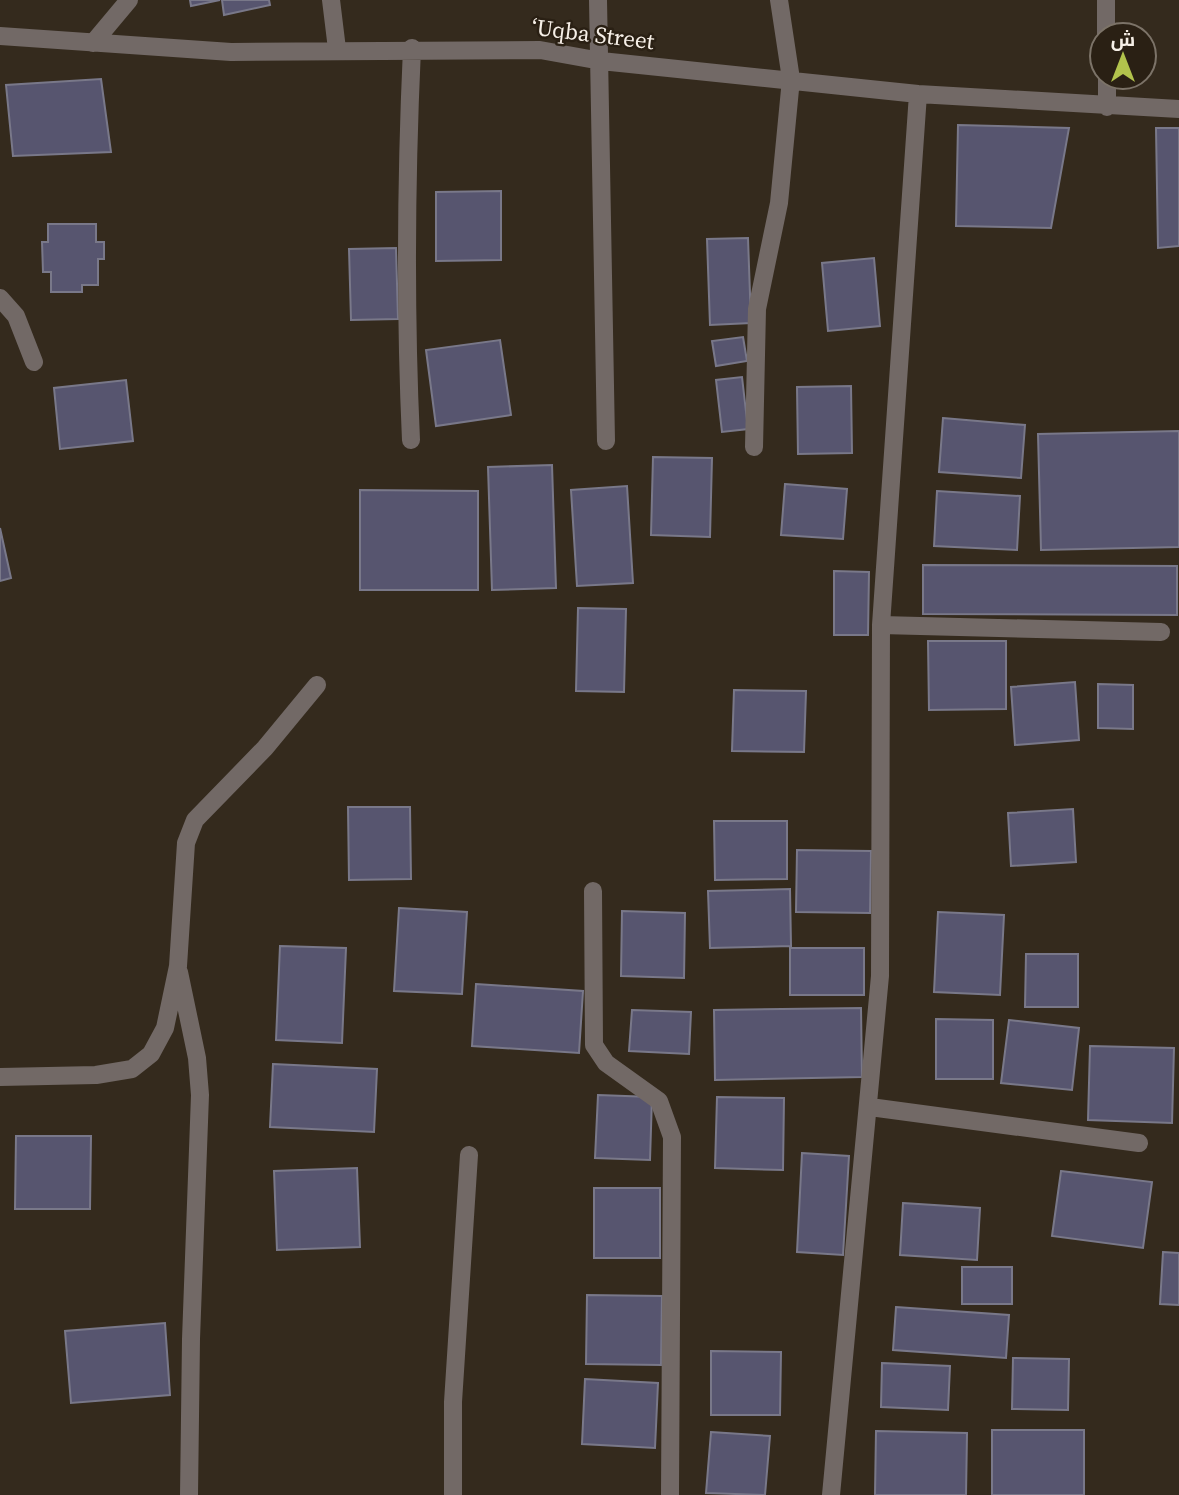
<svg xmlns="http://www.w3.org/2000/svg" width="1179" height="1495" viewBox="0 0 1179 1495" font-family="'Source Serif 4',Cairo,serif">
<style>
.building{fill:#57556f;stroke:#797889;stroke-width:2}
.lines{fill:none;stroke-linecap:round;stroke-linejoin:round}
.minor{stroke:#726966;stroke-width:18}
.labels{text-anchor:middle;stroke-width:5;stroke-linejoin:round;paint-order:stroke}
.street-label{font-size:23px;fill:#f6efe7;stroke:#2a2014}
</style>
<rect width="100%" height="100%" fill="#342a1d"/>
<path class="building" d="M190 0H220L191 6Z
M222 0H269L270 5 224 15Z
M101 79 111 152 13 156 6 85Z
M958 125 1069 128 1051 228 956 226Z
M1156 128H1179V246L1158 248Z
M501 191V260L436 261V192Z
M48 224H96V242H104V259H98V285H82V292H51V272H43L42 242H48Z
M748 238 751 323 710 325 707 239Z
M396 248 398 319 351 320 349 249Z
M874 258 880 326 828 331 822 263Z
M743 337 747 361 716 366 712 341Z
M500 340 511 415 436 426 426 350Z
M742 377 748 429 722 432 716 380Z
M126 380 133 441 60 449 54 388Z
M851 386 852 453 798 454 797 387Z
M943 418 1025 425 1021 478 939 472Z
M1179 431V547L1041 550 1038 434Z
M653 457 712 458 710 537 651 535Z
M552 465 556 588 492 590 488 467Z
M785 484 847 489 843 539 781 535Z
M627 486 633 583 577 586 571 490Z
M360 490 478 491V590H360Z
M937 491 1020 496 1017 550 934 546Z
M0 528 11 578 0 581Z
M923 565 1177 566V615L923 614Z
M834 571 869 572 868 635H834Z
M578 608 626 609 624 692 576 691Z
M928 641H1006V709L929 710Z
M1075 682 1079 740 1015 745 1011 687Z
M1098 684 1133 685V729L1098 728Z
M734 690 806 691 804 752 732 751Z
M348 807H410L411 879 349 880Z
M1073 809 1076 862 1011 866 1008 813Z
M714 821H787V879L715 880Z
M797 850 871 851 870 913 796 912Z
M790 889 791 946 710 948 708 891Z
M399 908 467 912 462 994 394 991Z
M622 911 685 913 684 978 621 976Z
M938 912 1004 915 1000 995 934 992Z
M280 946 346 948 342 1043 276 1040Z
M790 948H864V995H790Z
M1026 954H1078V1007H1025Z
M476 984 583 991 579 1053 472 1046Z
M861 1008 862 1077 715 1080 714 1010Z
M632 1010 691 1012 689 1054 629 1051Z
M936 1019 993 1020V1079H936Z
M1009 1020 1079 1028 1072 1090 1001 1083Z
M1090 1046 1174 1048 1172 1123 1088 1120Z
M273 1064 377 1069 374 1132 270 1127Z
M598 1095 652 1097 650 1160 595 1158Z
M717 1097 784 1098 783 1170 715 1168Z
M16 1136H91L90 1209H15Z
M802 1153 849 1156 843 1255 797 1252Z
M357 1168 360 1247 277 1250 274 1171Z
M1061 1171 1152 1182 1143 1248 1052 1236Z
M594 1188H660V1258H594Z
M903 1203 980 1208 977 1260 900 1255Z
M1163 1252 1179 1253V1305L1160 1304Z
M962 1267H1012V1304H962Z
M587 1295 662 1296 661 1365 586 1364Z
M896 1307 1009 1315 1006 1358 893 1350Z
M165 1323 170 1395 71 1403 65 1331Z
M711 1351 781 1352 780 1415H711Z
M1013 1358 1069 1359 1068 1410 1012 1409Z
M882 1363 950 1366 948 1410 881 1407Z
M585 1379 658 1383 655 1448 582 1444Z
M992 1430H1084V1495H992Z
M876 1431 967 1433 966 1495H875Z
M711 1432 770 1436 765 1495 706 1493Z"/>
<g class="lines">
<path class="minor" d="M331 0 337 49
M598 0 606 441
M1106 0V35
M0 36 231 52 540 50 601 61 918 94 1179 109
M93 43 129 0
M1107 77V107
M0 298 16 316 34 362
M411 440C405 310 406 179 412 48
M754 447 757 309 779 203 791 79 779 0
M881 625 1161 632
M593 891 594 1045 606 1063 659 1101 672 1137 670 1495
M179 972 197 1058 200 1095 191 1339 189 1495
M0 1077 96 1075 132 1069 151 1054 165 1028 178 966 186 843 195 820 265 748 317 685
M870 1107 1139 1143
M453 1495V1402L469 1155
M831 1495 880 976 881 625 918 94"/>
</g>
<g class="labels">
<g class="street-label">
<text transform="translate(593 34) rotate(7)" y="8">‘Uqba Street</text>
</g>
</g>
<g transform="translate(1123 56)"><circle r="33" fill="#2a2014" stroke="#7c7368" stroke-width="2"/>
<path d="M0-5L12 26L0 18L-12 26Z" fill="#b2c34c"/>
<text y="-10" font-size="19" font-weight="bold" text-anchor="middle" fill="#f6efe7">ش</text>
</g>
</svg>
